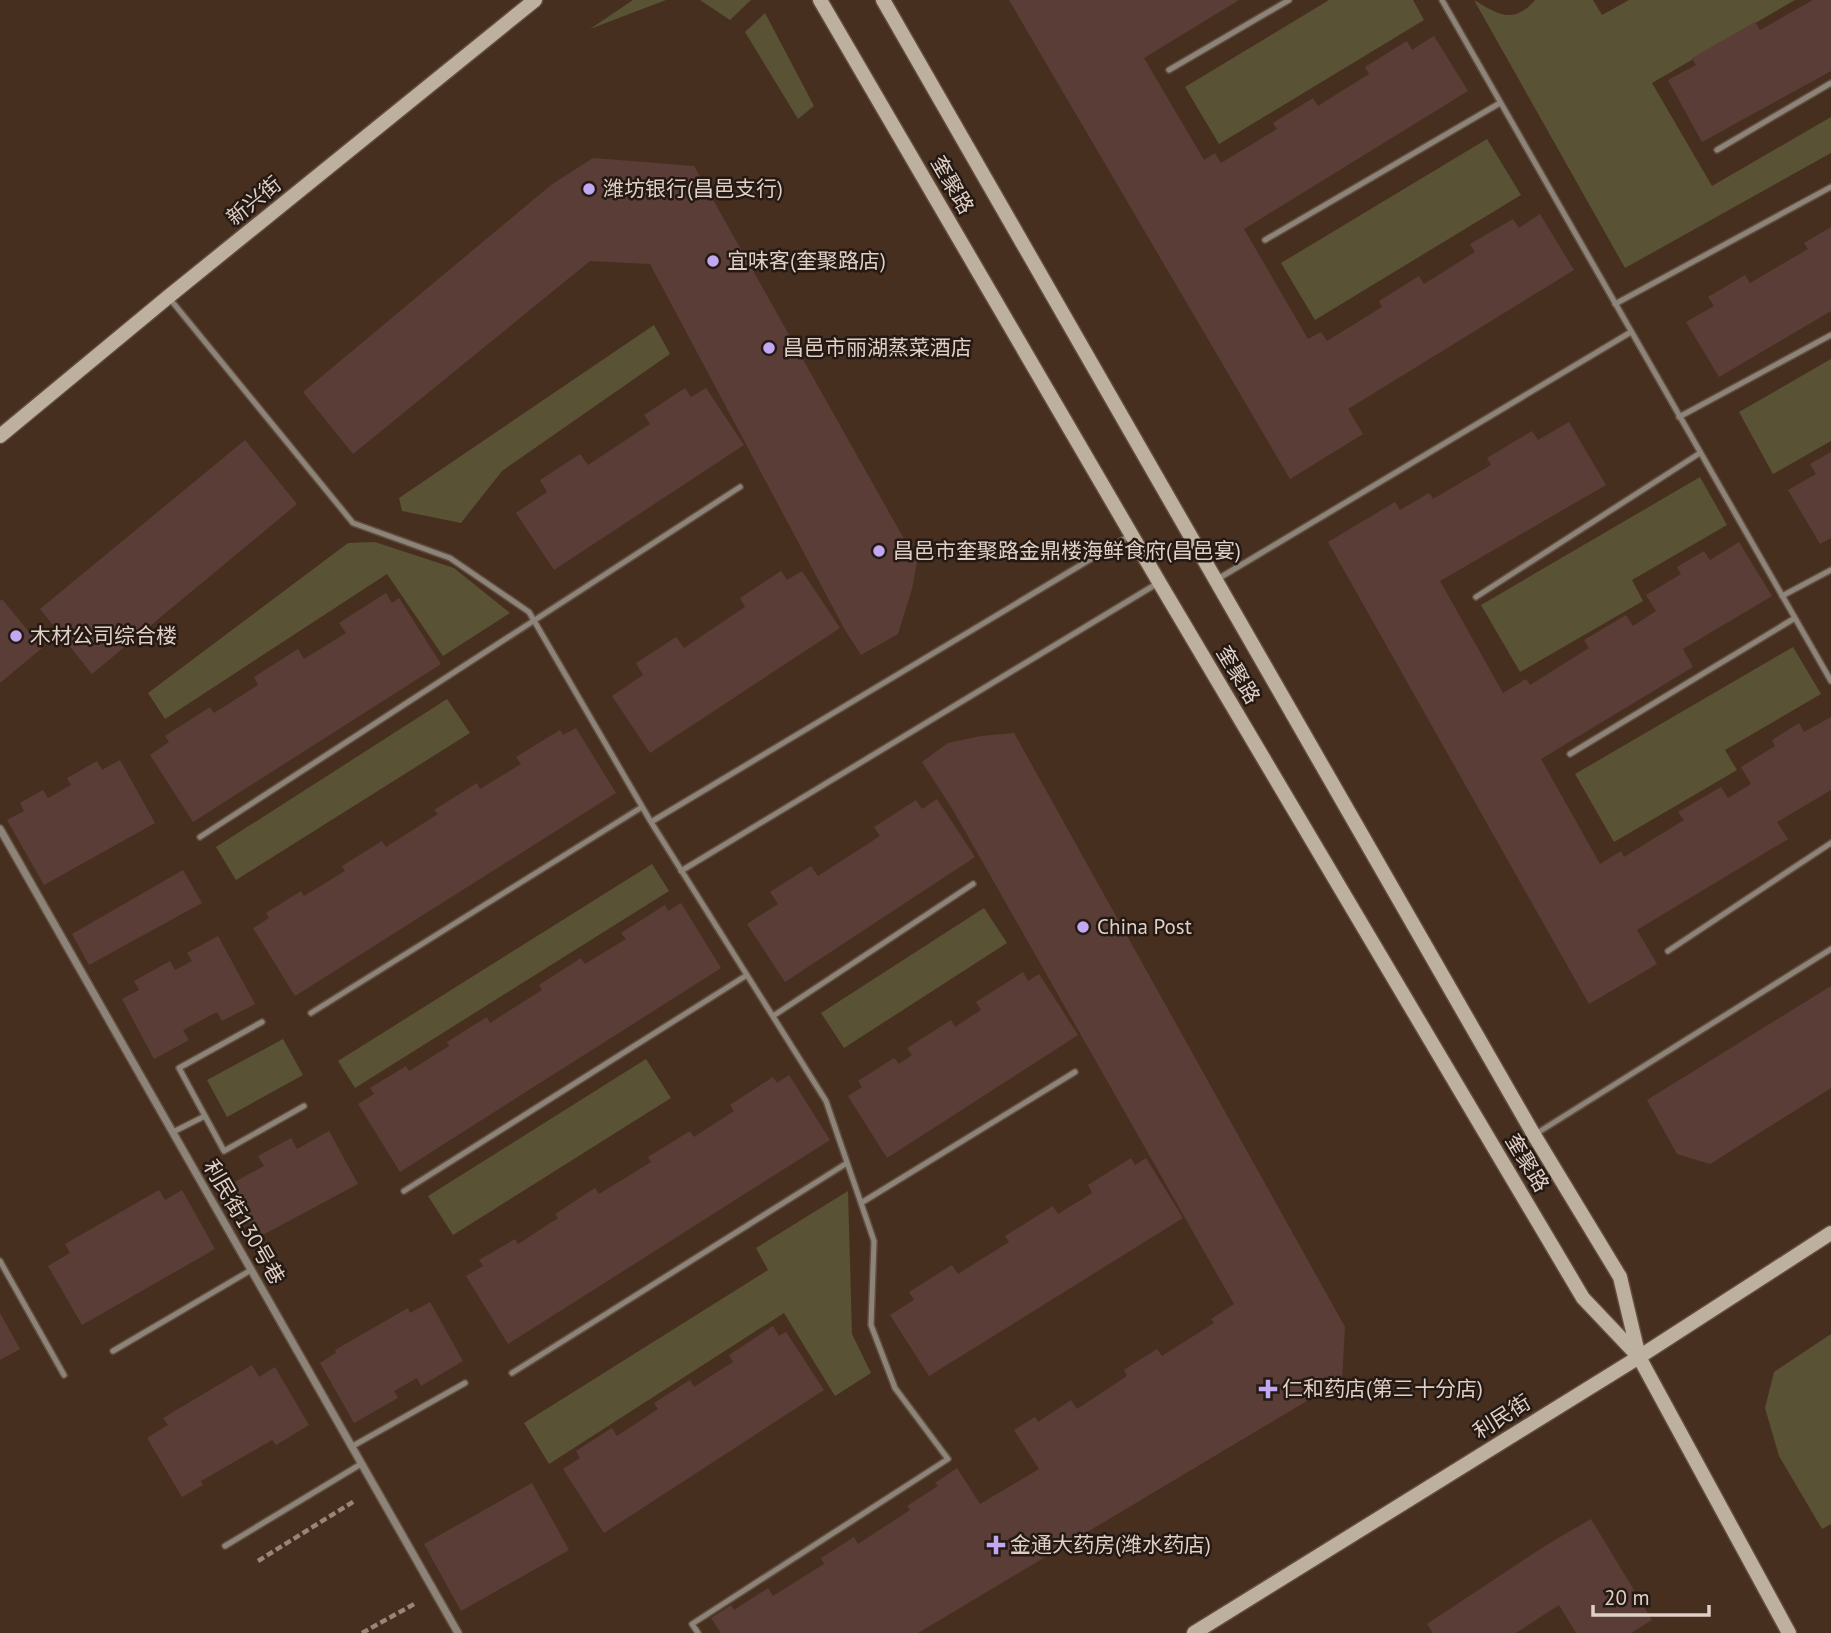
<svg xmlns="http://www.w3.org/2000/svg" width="1831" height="1633" viewBox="0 0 1831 1633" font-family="'PT Sans','Noto Sans SC',sans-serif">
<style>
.green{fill:#595234}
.building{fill:#5b3d38}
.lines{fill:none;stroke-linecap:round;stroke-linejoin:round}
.lane-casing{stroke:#624c3e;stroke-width:8}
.street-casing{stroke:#624c3e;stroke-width:10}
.secondary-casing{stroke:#624c3e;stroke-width:17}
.path{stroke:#988478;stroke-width:4.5;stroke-dasharray:7 3.5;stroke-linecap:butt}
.lane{stroke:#8d8479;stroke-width:5}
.street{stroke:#8d8479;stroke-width:7}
.secondary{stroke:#beb09e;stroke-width:14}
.poi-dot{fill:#c2a8f2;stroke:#251a13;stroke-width:2.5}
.labels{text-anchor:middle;stroke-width:5;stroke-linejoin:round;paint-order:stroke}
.street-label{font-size:21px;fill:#dfcfc6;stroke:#251a13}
.poi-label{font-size:21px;fill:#dfcfc6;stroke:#251a13;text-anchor:start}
</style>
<rect width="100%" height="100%" fill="#472f20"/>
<path class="green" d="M633 0H666L590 29Z
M700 0H751L730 20Z
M1329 0H1413L1424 20 1219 144 1185 87Z
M1474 0C1496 13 1513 26 1535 0H1593L1602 15 1629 0H1795L1652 83 1712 186 1831 117V153L1625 268Z
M765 13 814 106 798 119 745 32Z
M1487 139 1521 195 1315 320 1281 263Z
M654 325 670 354 502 471 461 523 402 511 399 498Z
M1831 359V441L1773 474 1739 412Z
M1700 477 1727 525 1632 580 1643 601 1520 672 1481 605Z
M375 542 454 568 510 613 443 656 387 574 165 719 148 693 348 543Z
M1793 647 1821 694 1725 750 1737 770 1614 842 1575 774Z
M447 699 470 733 236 880 216 847Z
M652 864 669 891 355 1088 338 1061Z
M984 908 1007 943 844 1048 821 1013Z
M283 1039 303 1075 227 1117 207 1080Z
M646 1059 671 1098 453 1235 428 1196Z
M848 1191 852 1334 871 1373 835 1396 784 1313 549 1464 524 1423 768 1270 756 1248Z
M1831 1334V1524L1822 1529 1779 1456 1765 1408 1774 1372Z"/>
<path class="building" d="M1009 0H1239L1144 58 1204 160 1215 153 1221 163 1277 129 1273 123 1313 98 1318 106 1369 74 1365 67 1407 41 1412 50 1434 36 1468 91 1244 229 1308 339 1321 332 1327 341 1382 307 1379 301 1419 276 1424 284 1475 252 1470 244 1513 219 1519 228 1540 214 1574 270 1348 409 1363 434 1290 479Z
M1813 0H1831V71L1702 142 1668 80 1696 65 1692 58 1755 22 1760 30Z
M593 158 694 166 917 562 912 589 898 634 861 655 845 630 650 264 590 261 353 454 303 392 551 185Z
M1831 227V311L1719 377 1686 322 1714 306 1708 297 1745 275 1750 283 1808 249 1804 243Z
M685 388 691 397 706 388 744 445 554 570 516 513 547 492 540 480 580 454 588 465 650 424 644 415Z
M1569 422 1606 485 1440 581 1503 693 1526 679 1530 685 1589 648 1584 640 1626 615 1633 626 1656 611 1646 595 1681 574 1677 567 1704 551 1710 560 1739 542 1772 596 1683 649 1693 667 1541 759 1600 864 1621 851 1624 857 1684 820 1678 812 1721 787 1728 798 1751 784 1741 767 1775 746 1772 740 1799 723 1804 732 1831 717V790L1777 822 1788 839 1637 930 1657 964 1589 1004 1328 542 1395 502 1400 510 1429 493 1433 499 1491 465 1487 458 1532 431 1538 440Z
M245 440 297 504 92 674 40 609Z
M1831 452V538L1820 544 1788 490 1816 474 1810 464Z
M781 571 787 580 802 571 840 628 650 753 612 696 643 675 636 663 676 637 684 648 745 607 740 598Z
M386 593 392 603 399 598 441 664 193 822 150 755 169 742 165 736 210 707 214 713 258 685 254 677 298 649 304 659 346 633 339 623Z
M2 599 42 648 0 683V601Z
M576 728 616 793 295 996 253 928 269 918 266 913 301 891 304 896 345 871 342 866 382 841 386 847 438 814 434 810 477 783 480 789 521 764 516 757 560 730 563 735Z
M1014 733 1345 1327 1342 1380 918 1633H721L711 1618 731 1605 734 1610 768 1588 773 1596 824 1564 821 1558 854 1537 858 1544 910 1510 907 1506 938 1486 935 1483 957 1468 980 1504 1039 1469 1014 1430 1035 1417 1038 1422 1071 1400 1077 1409 1127 1376 1124 1370 1157 1349 1162 1356 1214 1323 1211 1319 1234 1304 953 810 922 762 948 743 981 736Z
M120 760 155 823 44 885 7 820 24 811 20 803 43 790 48 798 71 785 67 778 97 761 102 770Z
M937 799 975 857 785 982 747 924 778 904 770 892 811 866 818 876 880 836 874 827 916 800 922 809Z
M183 870 202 903 89 965 72 934Z
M681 903 721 968 400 1172 358 1104 374 1094 370 1088 406 1066 409 1071 449 1046 447 1042 487 1017 490 1023 542 990 539 985 581 958 585 964 626 939 621 933 665 905 668 911Z
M218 936 255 1004 222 1021 217 1012 183 1030 189 1040 154 1059 122 999 139 990 134 981 170 961 175 970 192 961 187 953Z
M1023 972 1028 981 1039 974 1078 1035 887 1158 848 1096 862 1087 858 1081 894 1058 899 1064 912 1055 907 1048 951 1020 955 1027 981 1010 976 1002Z
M1831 986V1088L1710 1164 1677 1154 1647 1100Z
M789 1075 830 1140 508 1344 466 1276 483 1266 479 1260 515 1239 518 1244 558 1218 555 1214 595 1188 599 1194 651 1162 648 1157 690 1131 694 1137 734 1111 730 1105 773 1077 777 1083Z
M329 1131 358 1184 257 1238 229 1185 264 1166 258 1156 291 1138 297 1149Z
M1131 1158 1135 1165 1146 1158 1183 1218 929 1376 890 1315 914 1300 909 1292 952 1265 958 1274 1009 1242 1005 1236 1053 1206 1058 1214 1092 1193 1088 1185Z
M159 1190 165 1200 182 1190 215 1249 82 1325 48 1266 70 1253 65 1244Z
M430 1302 463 1361 421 1386 417 1378 394 1391 398 1398 354 1423 320 1363 336 1353 335 1350 408 1308 410 1313Z
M0 1313 20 1349 0 1360Z
M773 1326 779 1336 786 1332 824 1390 604 1533 563 1469 580 1458 576 1451 612 1428 617 1436 658 1409 654 1403 690 1380 694 1387 733 1362 729 1355Z
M252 1365 259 1377 275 1367 309 1425 276 1445 272 1440 201 1481 203 1485 182 1497 147 1438 168 1425 163 1418Z
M532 1483 569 1550 461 1611 424 1544Z
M1591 1519 1652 1620 1631 1633H1576L1559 1605 1516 1633H1433L1427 1624 1548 1544Z"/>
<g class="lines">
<defs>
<path id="lane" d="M1442 0 1831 681
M1169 70 1289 0
M1717 150 1831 83
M1265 240 1500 103
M170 299 353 523 450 558 529 612 651 822 826 1101 874 1241 871 1325 895 1388 948 1459 692 1624 698 1633
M1615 304 1831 187
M1679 417 1831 335
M1216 580 1631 332
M1782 596 1831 570
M1476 597 1700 453
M1570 754 1795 618
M651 822 1131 535
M200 837 740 487
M681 871 1158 583
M1668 951 1831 843
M311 1013 642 807
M773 1016 973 884
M262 1022 179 1068 224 1151 304 1106
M173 1132 205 1116
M1534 1135 1831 949
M404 1191 747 975
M861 1203 1075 1072
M0 1261 64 1375
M113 1351 251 1270
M512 1373 847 1163
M351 1447 465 1383
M225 1546 361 1464"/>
<path id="street" d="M0 829 458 1633"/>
<path id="secondary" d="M820 0 1159 582 1583 1298 1638 1356
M883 0 1534 1135 1620 1277 1639 1357 1789 1633
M0 436 168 297 535 0
M1194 1633 1639 1357 1831 1233"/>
</defs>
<use href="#lane" class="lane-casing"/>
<use href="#street" class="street-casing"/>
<use href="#secondary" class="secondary-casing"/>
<path class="path" d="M258 1561 356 1500
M362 1633 416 1603"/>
<use href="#lane" class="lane"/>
<use href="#street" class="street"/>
<use href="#secondary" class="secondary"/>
</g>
<g class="poi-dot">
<circle cx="589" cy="189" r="7"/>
<circle cx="713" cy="261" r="7"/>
<circle cx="769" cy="348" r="7"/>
<circle cx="879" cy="551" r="7"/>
<circle cx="16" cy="636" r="7"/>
<circle cx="1083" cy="927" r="7"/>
<path d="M1264.5 1378.5h7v7h7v7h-7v7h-7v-7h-7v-7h7z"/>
<path d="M992.5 1534.5h7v7h7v7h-7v7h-7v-7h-7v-7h7z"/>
</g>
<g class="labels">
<g class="street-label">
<text transform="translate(952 185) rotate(60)" y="7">奎聚路</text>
<text transform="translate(254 201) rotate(-39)" y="7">新兴街</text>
<text transform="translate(1238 675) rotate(59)" y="7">奎聚路</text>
<text transform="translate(1527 1163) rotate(59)" y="7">奎聚路</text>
<text transform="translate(244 1222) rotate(60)" y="7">利民街130号巷</text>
<text transform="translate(1502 1417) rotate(-32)" y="7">利民街</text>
</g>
<g class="poi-label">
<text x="603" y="196">潍坊银行(昌邑支行)</text>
<text x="727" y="268">宜味客(奎聚路店)</text>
<text x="783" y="355">昌邑市丽湖蒸菜酒店</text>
<text x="893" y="558">昌邑市奎聚路金鼎楼海鲜食府(昌邑宴)</text>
<text x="30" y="643">木材公司综合楼</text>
<text x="1097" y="934">China Post</text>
<text x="1282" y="1396">仁和药店(第三十分店)</text>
<text x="1010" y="1552">金通大药房(潍水药店)</text>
</g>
</g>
<path d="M1593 1605v10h116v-10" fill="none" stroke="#dfcfc6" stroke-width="3.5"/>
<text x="1604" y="1605" font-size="21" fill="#dfcfc6" stroke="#251a13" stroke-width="5" paint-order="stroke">20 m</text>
</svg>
